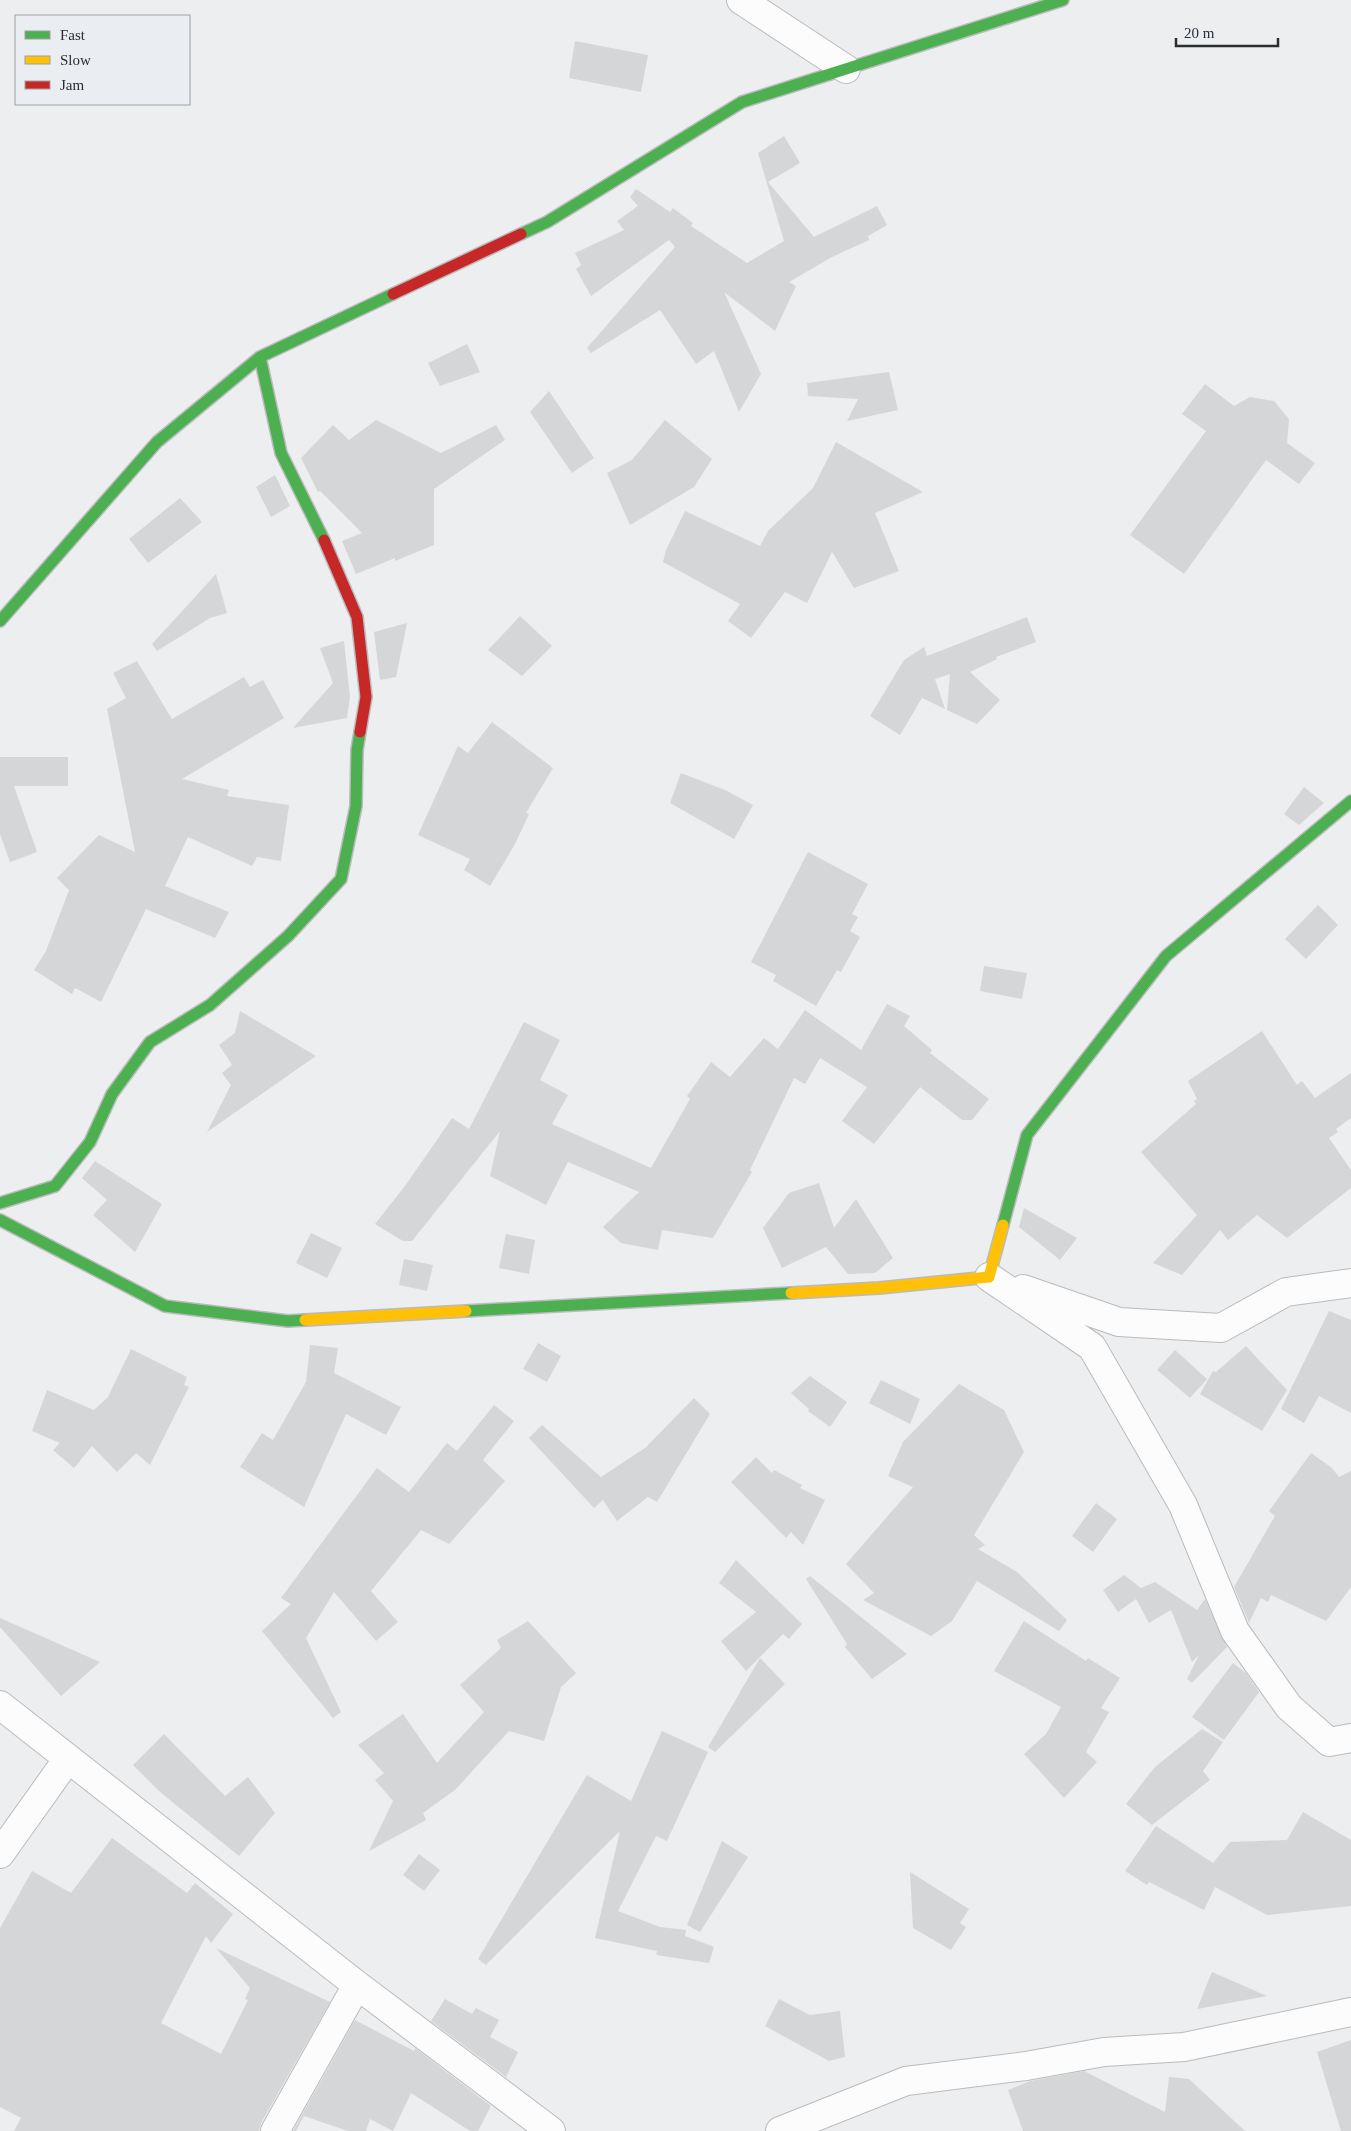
<svg xmlns="http://www.w3.org/2000/svg" width="1351" height="2131" viewBox="0 0 1351 2131" font-family="Georgia,serif">
<style>
.building{fill:#d5d6d8}
.lines{fill:none;stroke-linecap:round;stroke-linejoin:round}
.street-casing{stroke:#babbbd;stroke-width:30}
.fast-casing{stroke:#babbbd;stroke-width:14}
.slow-casing{stroke:#babbbd;stroke-width:14}
.jam-casing{stroke:#babbbd;stroke-width:14}
.street{stroke:#fcfcfd;stroke-width:28}
.fast{stroke:#4caf50;stroke-width:11}
.slow{stroke:#ffc107;stroke-width:11}
.jam{stroke:#c62828;stroke-width:11}
</style>
<rect width="100%" height="100%" fill="#eceef0"/>
<path class="building" d="M575 41 648 55 641 92 569 78Z
M784 136 800 163 768 182 814 237 877 206 887 225 868 236 869 240 832 257 789 282 796 286 775 331 724 292 761 374 739 412 714 351 696 364 660 310 591 353 587 348 675 247 669 240 591 296 576 269 581 265 575 253 624 230 617 221 638 206 630 197 636 189 670 212 673 208 693 223 691 226 747 263 784 241 758 153Z
M467 344 480 372 440 386 428 363Z
M889 372 898 410 847 421 858 399 808 396 807 383Z
M1205 384 1234 406 1250 397 1274 401 1289 419 1287 443 1315 463 1299 484 1266 460 1184 574 1130 535 1206 431 1182 414Z
M549 391 594 458 572 473 530 412Z
M376 420 441 453 496 425 505 440 434 489V545L395 561V558L356 574 342 541 362 533 320 491 318 492 301 458 333 425 349 440Z
M665 420 712 459 694 487 630 525 607 473 632 460Z
M836 442 923 492 875 513 899 571 854 588 832 552 807 603 785 592 751 638 728 621 740 604 663 562 666 550 685 511 760 546 768 531 813 488Z
M275 475 290 506 271 517 256 487Z
M180 498 202 522 148 563 129 539Z
M216 574 227 613 210 618 157 651 152 644Z
M520 616 552 646 522 676 488 650Z
M1027 617 1036 642 996 657 997 659 970 672 1000 700 977 724 947 710 950 674 935 679 945 709 922 698 900 735 870 716 904 660 924 647 927 656Z
M407 623 396 677 380 680 374 632Z
M344 641 350 697 347 718 293 728 333 683 320 648Z
M137 661 172 719 244 677 250 687 263 680 284 718 182 779 229 790 227 796 289 805 281 861 257 857 252 866 188 837 165 886 229 912 215 938 146 909 101 1002 75 988 72 994 34 970 46 951 69 890 57 878 99 835 135 852 107 709 126 698 113 673Z
M492 722 553 768 526 813 529 814 515 844 490 886 464 870 470 859 418 835 458 746 468 753Z
M0 757H68V786H14L37 852 10 862 0 834Z
M681 773 725 790 753 805 734 839 670 803Z
M1304 787 1324 803 1299 825 1284 814Z
M808 852 868 884 852 914 858 917 850 931 860 937 841 972 837 970 816 1006 773 981 776 975 751 962Z
M1318 905 1338 925 1306 959 1285 939Z
M984 966 1027 973 1022 999 980 991Z
M887 1004 910 1016 904 1026 932 1050 930 1053 989 1099 972 1120H962L920 1087 874 1144 842 1121 867 1087 820 1058 805 1084 794 1078 750 1170 752 1172 713 1238 662 1230 658 1250 621 1243 603 1227 639 1192 568 1162 546 1205 490 1176 500 1131 412 1241H403L375 1224 405 1186 452 1118 469 1129 524 1022 560 1040 540 1080 568 1095 552 1124 651 1168 690 1099 687 1096 711 1062 730 1077 764 1038 778 1049 805 1010 861 1050Z
M240 1011 316 1056 207 1132 231 1085 222 1073 232 1065 219 1045 235 1033Z
M1262 1031 1297 1085 1302 1081 1315 1098 1351 1073V1118L1336 1129 1338 1132 1329 1138 1351 1170V1188L1287 1238 1257 1215 1228 1240 1220 1230 1182 1275 1153 1263 1197 1215 1141 1152 1196 1104 1194 1101 1197 1099 1188 1081Z
M95 1161 162 1204 135 1252 93 1215 107 1200 82 1178Z
M819 1183 834 1228 856 1199 893 1258 875 1273 848 1274 826 1247 782 1268 763 1228 789 1193Z
M1024 1208 1077 1238 1060 1260 1019 1227Z
M311 1233 342 1248 327 1278 296 1263Z
M506 1234 535 1240 529 1274 499 1268Z
M404 1259 433 1265 427 1291 399 1285Z
M1329 1311 1351 1320V1413L1319 1396 1304 1423 1281 1409Z
M538 1343 561 1356 547 1382 523 1369Z
M310 1345 338 1348 334 1373 401 1407 386 1435 346 1414 304 1507 240 1467 262 1433 273 1440 306 1382Z
M1246 1346 1287 1390 1262 1431 1200 1394 1213 1371 1216 1372Z
M131 1349 187 1377 184 1385 189 1387 150 1465 136 1453 117 1472 92 1446 74 1468 53 1450 60 1443 32 1431 47 1390 94 1410 108 1397Z
M1175 1350 1207 1379 1190 1398 1157 1370Z
M810 1376 847 1402 830 1427 808 1411 809 1409 791 1393Z
M881 1380 920 1399 910 1424 869 1403Z
M959 1384 1004 1410 1024 1452 974 1535 985 1545 978 1549 1017 1572 1067 1620 1059 1631 977 1581 952 1621 931 1636 863 1600 874 1593 846 1564 913 1487 888 1476 903 1442Z
M694 1398 710 1414 657 1502 648 1497 617 1521 603 1500 594 1508 529 1438 542 1425 601 1477 645 1448Z
M494 1405 514 1421 483 1460 505 1481 449 1544 421 1530 371 1591 398 1622 376 1641 334 1592 306 1638 341 1712 333 1718 262 1631 291 1604 281 1598 377 1468 409 1492 447 1443 457 1451Z
M1311 1453 1332 1468 1339 1477 1351 1471V1587L1326 1621 1271 1595 1268 1602 1261 1598 1249 1623 1234 1587 1275 1516 1269 1511Z
M756 1457 772 1473 774 1470 802 1485 800 1488 825 1500 803 1545 791 1532 786 1538 731 1482Z
M1096 1503 1117 1519 1093 1552 1072 1536Z
M736 1560 802 1624 789 1639 783 1634 746 1671 721 1641 756 1612 719 1583Z
M1124 1575 1141 1588 1155 1582 1197 1610 1205 1599 1227 1647 1192 1683 1187 1679 1199 1655 1192 1662 1171 1610 1149 1623 1136 1599 1118 1612 1103 1590Z
M810 1576 907 1654 872 1679 845 1647 847 1644 806 1579Z
M0 1618 100 1662 61 1696 0 1627Z
M528 1621 576 1673 561 1687 544 1741 509 1731 455 1790 423 1813 426 1820 369 1851 393 1801 375 1780 384 1773 358 1745 403 1714 437 1763 484 1712 460 1685 501 1648 497 1640Z
M1024 1621 1086 1661 1088 1658 1120 1678 1101 1708 1109 1712 1086 1752 1097 1762 1064 1798 1024 1754 1046 1734 1061 1707 994 1671Z
M760 1658 785 1684 715 1752 708 1747Z
M1233 1663 1246 1673 1259 1692 1224 1740 1192 1717Z
M1202 1729 1223 1742 1203 1771 1210 1780 1152 1825 1126 1804 1154 1768Z
M662 1731 708 1752 667 1841 656 1836 618 1911 660 1927 686 1930 685 1936 714 1947 709 1963 656 1955 657 1951 595 1938 620 1831 486 1965 478 1959 587 1775 631 1801Z
M164 1734 225 1796 248 1777 275 1813 239 1856 160 1792 133 1765Z
M1303 1812 1351 1840V1906L1267 1915 1215 1887 1204 1910 1149 1882 1147 1885 1125 1871 1156 1826 1213 1863 1230 1842 1287 1840Z
M112 1838 187 1893 195 1883 233 1914 211 1943 206 1936 161 2023 221 2054 248 2000 245 1999 250 1988 216 1948 330 2002 261 2123 259 2131H14L21 2118 0 2107V1928L32 1871 71 1893Z
M722 1841 748 1857 700 1932 687 1925Z
M419 1854 440 1870 424 1891 403 1875Z
M910 1872 969 1909 960 1923 966 1927 951 1950 913 1928Z
M1212 1972 1267 1996 1197 2009Z
M445 1999 472 2014 476 2008 499 2020 490 2037 518 2052 506 2077 431 2021Z
M779 1999 810 2015 840 2011 845 2057 829 2061 765 2026Z
M355 2020 414 2051 415 2048 491 2106 478 2131H470L411 2093 393 2131 370 2119 366 2131H348L304 2116 296 2131H293Z
M1351 2040V2131H1341L1317 2052Z
M1084 2071 1165 2112 1169 2077 1189 2079 1245 2131H1023L1008 2090 1030 2081Z"/>
<g class="lines">
<defs>
<path id="street" d="M741 0 846 69
M989 1277 1092 1347 1183 1505 1235 1631 1289 1707 1329 1742 1351 1738
M1023 1289 1119 1322 1221 1328 1286 1292 1351 1283
M0 1705 357 1985 551 2131
M0 1854 67 1760
M275 2131 357 1985
M780 2131 906 2081 1026 2066 1104 2052 1184 2047 1351 2012"/>
<path id="fast" d="M521 234 547 222 742 102 1063 0
M260 357 281 453 324 540
M0 621 157 442 260 357 393 294
M0 1203 55 1186 90 1142 112 1094 150 1042 210 1005 288 936 341 879 356 806 357 750 360 732
M0 1220 165 1306 288 1321 305 1320
M1003 1225 1027 1135 1166 956 1351 801
M466 1311 791 1293"/>
<path id="slow" d="M791 1293 879 1288 989 1277 1003 1225
M305 1320 466 1311"/>
<path id="jam" d="M393 294 521 234
M324 540 357 617 366 697 360 732"/>
</defs>
<use href="#street" class="street-casing"/>
<use href="#fast" class="fast-casing"/>
<use href="#slow" class="slow-casing"/>
<use href="#jam" class="jam-casing"/>
<use href="#street" class="street"/>
<use href="#fast" class="fast"/>
<use href="#slow" class="slow"/>
<use href="#jam" class="jam"/>
</g>
<rect x="15" y="15" width="175" height="90" fill="#eaedf2" stroke="#9ea0a4"/>
<rect x="25" y="31" width="25" height="8" fill="#4caf50" stroke="#9ea0a4"/>
<text x="60" y="40" font-size="15" fill="#2c2d2f">Fast</text>
<rect x="25" y="56" width="25" height="8" fill="#ffc107" stroke="#9ea0a4"/>
<text x="60" y="65" font-size="15" fill="#2c2d2f">Slow</text>
<rect x="25" y="81" width="25" height="8" fill="#c62828" stroke="#9ea0a4"/>
<text x="60" y="90" font-size="15" fill="#2c2d2f">Jam</text>
<path d="M1176 38v8h102v-8" fill="none" stroke="#2c2d2f" stroke-width="2.5"/>
<text x="1184" y="38" font-size="15" fill="#2c2d2f" stroke="#eaedf2" stroke-width="4" paint-order="stroke">20 m</text>
</svg>
